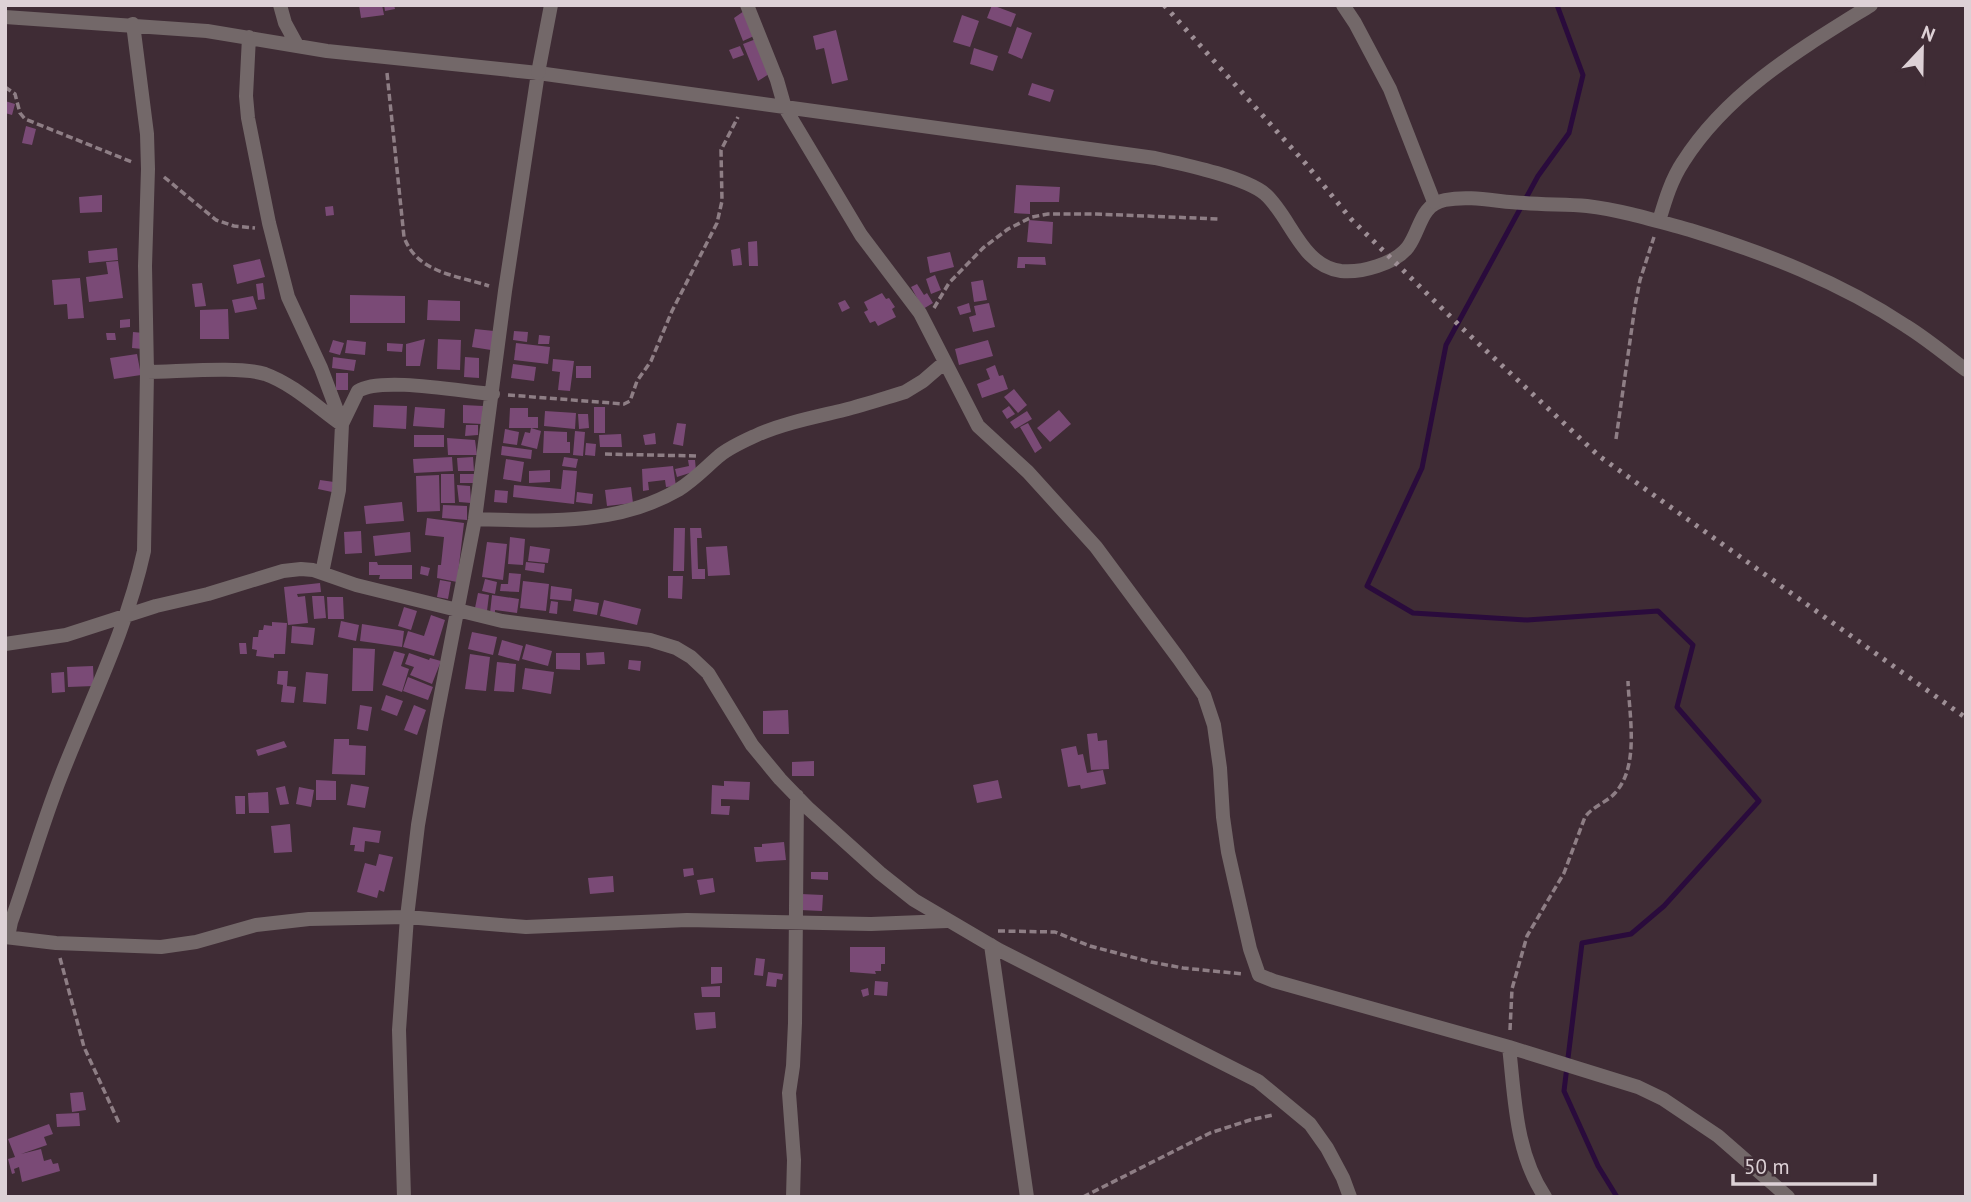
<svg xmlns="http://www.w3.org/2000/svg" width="1971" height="1202" viewBox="0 0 1971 1202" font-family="'PT Sans',sans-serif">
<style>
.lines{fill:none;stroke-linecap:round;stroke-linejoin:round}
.stream{stroke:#2a0b3c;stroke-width:5}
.building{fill:#7a4a76}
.path{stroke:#8e7e85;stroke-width:3.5;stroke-dasharray:7 3.5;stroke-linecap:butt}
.minor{stroke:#736869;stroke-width:14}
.tertiary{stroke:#736869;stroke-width:14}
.rail{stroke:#9e8f96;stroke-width:5;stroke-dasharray:3.5 7;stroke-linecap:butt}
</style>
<rect width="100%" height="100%" fill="#3f2c35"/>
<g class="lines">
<path class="stream" d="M1557 5 1583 75 1569 133 1538 176 1446 345 1422 468 1367 586 1413 613 1527 620 1658 611 1693 645 1677 707 1759 801 1664 906 1631 934 1582 943 1564 1091 1598 1166 1617 1197"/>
</g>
<path class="building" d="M359 5H382L384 15 361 18Z
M384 5H394L395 9 385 11Z
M992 5 1016 14 1011 27 987 18Z
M744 11 754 36 743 41 734 18Z
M962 15 979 21 970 47 953 42Z
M1017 27 1032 33 1022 59 1008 53Z
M836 30 848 80 832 84 824 48 816 50 813 36Z
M756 39 769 74 758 81 743 44Z
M740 46 744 55 733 59 729 50Z
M974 48 998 56 993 71 970 64Z
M1032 83 1054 90 1050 102 1028 95Z
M5 101 15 104 12 115 5 113Z
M26 126 36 129 32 145 22 143Z
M1016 185 1060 187 1059 202H1030V214L1014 213Z
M102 195V212L80 213 79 197Z
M333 206 334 215 326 216 325 207Z
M1029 220 1053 222 1052 244 1027 242Z
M757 241 758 266H749L748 242Z
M117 248 118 260 89 263 88 251Z
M740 248 742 265 733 266 731 250Z
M950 252 954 267 930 273 927 257Z
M1018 257H1045L1046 265 1025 264V268H1017Z
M260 259 265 277 237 284 233 265Z
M118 261 123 298 89 302 86 277 108 274 106 262Z
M935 275 941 290 931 294 926 279Z
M80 278 84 318 68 319 67 304 54 305 52 280Z
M983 280 987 300 974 302 971 282Z
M202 283 206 306 195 307 192 284Z
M263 283 265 299 258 300 256 284Z
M917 284 924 295 927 293 933 303 923 309 911 287Z
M882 293 886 299 889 298 895 307 892 309 896 317 878 326 875 321 870 323 864 312 868 310 864 302Z
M350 295 405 296V323H350Z
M253 296 257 309 235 313 232 300Z
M428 300 460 301V321L427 320Z
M845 300 850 308 842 312 838 303Z
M969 303 971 312 960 315 957 307Z
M989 303 995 327 973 332 969 317 976 315 974 306Z
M228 309 229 339H200V310Z
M130 319V327L120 328V320Z
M475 329 494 331 491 350 472 347Z
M514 331 528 332 527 342 513 340Z
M133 332 144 333 142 349 132 348Z
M106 333H115L116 340H107Z
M539 335 550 336 549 344H538Z
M425 339 420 366H406V344Z
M438 339 461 340 460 370 437 369Z
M333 340 344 343 340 355 329 352Z
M347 340 366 342 365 355 345 353Z
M988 340 993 356 959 365 955 349Z
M387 343 403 344 402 352 387 351Z
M516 343 550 347 548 364 514 360Z
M137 354 141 375 114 379 110 358Z
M333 357 356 360 354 371 332 368Z
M465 357 479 358V378L464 377Z
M553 359 574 361 570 391 558 390 560 372 552 371Z
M513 364 536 367 534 381 511 378Z
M995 365 999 376 1003 375 1008 389 982 398 977 384 990 379 986 369Z
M576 366H591V378H576Z
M336 373H348V390H336Z
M1014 389 1027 405 1018 413 1004 397Z
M374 405 407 406 406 429 373 427Z
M463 405 483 406 482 424 463 423Z
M1009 406 1015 414 1007 419 1002 411Z
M415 407 445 409 444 428 413 426Z
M594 407H605V433H594Z
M510 408H528V417H538V428H509Z
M1059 410 1071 424 1050 442 1037 428Z
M545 411 576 413 575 429 544 426Z
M1027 411 1032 419 1015 429 1010 422Z
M578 414H588L589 428 579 429Z
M677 423 686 424 683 446 673 444Z
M1028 423 1042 448 1035 453 1020 427Z
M466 425H478V435L465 436Z
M531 428 541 431 537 449 521 445 525 432 530 433Z
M505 429 519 432 517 445 503 443Z
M544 431 567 432V442H570V453H543Z
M575 431 585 432 583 456 573 455Z
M655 433 656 444 645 445 643 435Z
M621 434 622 447H600L599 435Z
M414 435H444V447H414Z
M447 438 475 440 477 455H448Z
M586 443 596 444 595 456 585 455Z
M502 446 532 450 531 459 501 455Z
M452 457 453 471 414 473 413 459Z
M473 457 474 471H458L457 458Z
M564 457 578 459 576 468 562 466Z
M506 459 524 462 521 482 503 479Z
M688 460H695L696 471 677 477 675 469 689 466Z
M673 466 676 486 666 487 665 480 648 482 649 490 643 491 642 469Z
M550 470V482L529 483V471Z
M563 470 577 471 574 504 513 497 514 485 561 489Z
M441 474H454L455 503H441Z
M460 474H474V483H460Z
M439 475 440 511 417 512 416 476Z
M320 480 334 482 332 492 318 489Z
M457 485 470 486 471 503 459 502Z
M631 487 633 503 607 506 605 490Z
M495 490 508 491 507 503 494 502Z
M577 492 593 494 592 504 576 502Z
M402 502 404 521 366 524 364 506Z
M443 505 467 506V520L442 518Z
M427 518 464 523 457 582 437 578 438 565H441L444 537 425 535Z
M674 528H685L684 571H673Z
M690 528H701L702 538H697L698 569H705V579H692Z
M361 531 362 553 345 554 344 532Z
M410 532 411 552 375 556 373 536Z
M510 537 525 539 523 565 508 564Z
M487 542 507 544 503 580 482 577Z
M530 546 550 549 548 563 528 561Z
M727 546 730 575 708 576 706 547Z
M369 562H377L378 565H412V579H379L380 575H369Z
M526 562 545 564 544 573 525 570Z
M421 566 430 568 428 576 420 574Z
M509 573 521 574 519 592 500 591 501 584H508Z
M668 576H683L682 599 668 598Z
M485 579 497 582 495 594 482 591Z
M440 580 451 582 448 599 437 597Z
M523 581 549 584 546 611 520 608Z
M320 583 321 592 297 594 298 597 305 596 308 623 288 625 284 587Z
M551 586 572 589 571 601 550 599Z
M478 593 489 595 487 611 475 608Z
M492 595 519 599 517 613 495 610V613H490Z
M312 596H324L326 618 314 619Z
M327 597H343L344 619H328Z
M575 599 599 603 597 615 573 611Z
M604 600 641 609 637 625 600 616Z
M551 601 558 602 557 614 549 613Z
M404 607 417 611 411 630 398 626Z
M431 615 445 620 434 656 403 647 408 631 424 636Z
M341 621 359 625 356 641 338 637Z
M272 622 287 623 285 654H274V658L256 656 257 650 252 649 253 637H258L259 630H263L264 625 272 626Z
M362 624 404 631 402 647 360 641Z
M292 626 315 628 313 645 291 643Z
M472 632 497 637 493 655 468 649Z
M502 640 523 646 519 661 498 655Z
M239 643H246L247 654H240Z
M526 644 552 651 548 666 522 659Z
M353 648 375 649 373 691H352Z
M394 651 405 654 401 666 409 669 402 692 382 685Z
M604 652 605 664 587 665 586 653Z
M409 653 429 660 430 658 441 661 432 684 410 675 414 667 405 664Z
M556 653H580V670L556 669Z
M470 654 490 657 486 691 465 689Z
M629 660 641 661 640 671 628 669Z
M497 662 516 664 514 692 494 691Z
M93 666 94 686 68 687 67 667Z
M525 668 554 672 551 694 522 689Z
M278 671H288L287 686 296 687 294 703 281 702 283 685 277 684Z
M64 672 65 692 52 693 51 673Z
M306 672 328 674 326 704 303 702Z
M408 677 433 687 428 700 403 691Z
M386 695 403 701 397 716 381 710Z
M360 705 372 707 368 731 357 729Z
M414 705 426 710 417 735 404 730Z
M788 710 789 734H763V711Z
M1097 733 1098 741 1107 740 1109 769 1091 770 1087 734Z
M334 739H349V745L366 746 365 775 332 774Z
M284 741 287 747 258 756 256 750Z
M1076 746 1078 755 1083 754 1087 773 1103 770 1106 784 1081 789 1080 785 1068 787 1061 749Z
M814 761V776H792V762Z
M316 780 336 781V800H316Z
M998 780 1002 798 977 803 973 785Z
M724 781 750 782 749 800 721 799V806H730L729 815 711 814 712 785 724 786Z
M351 784 369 787 365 808 347 805Z
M285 786 289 804 280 805 276 788Z
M299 787 314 790 311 807 296 804Z
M268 792 269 813H249L248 793Z
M235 796H245V814H236Z
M290 824 292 852 274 853 271 826Z
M353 827 381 831 379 843 365 841 364 852 354 851 355 845H350Z
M784 842 786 860 756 862 754 847H762V844Z
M379 854 393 857 384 892 379 890 377 898 357 892 365 863 376 866Z
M693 868 694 875 684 877 683 869Z
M811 872H828V880L811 879Z
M613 876 614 892 590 894 588 878Z
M713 878 715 892 700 895 697 880Z
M801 894 823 895 822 911 800 910Z
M850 947H885V964H881V971H875L876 974 850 972Z
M756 958 765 959 763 976 754 975Z
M711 967H722V983L711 984Z
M768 972 783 974 782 980 777 979 776 987 766 986Z
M875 981 888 982 887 996 874 995Z
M720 986V997H702L701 987Z
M868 988 869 995 863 997 861 990Z
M715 1012 716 1028 696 1030 694 1013Z
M83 1092 86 1110 72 1112 70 1093Z
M79 1113 80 1126 57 1127 56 1114Z
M49 1124 53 1134 44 1137 47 1145 21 1154 41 1149 44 1161 51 1159 53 1164 58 1163 60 1171 22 1182 19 1167 14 1169 15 1173 12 1174 8 1159 15 1157 8 1139Z"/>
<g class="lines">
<path class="path" d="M387 73 404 237C417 273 456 275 489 286
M5 87 15 94 20 113 25 119 132 162
M164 177 216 220 234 226 255 228
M934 308 949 283 983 248 1008 229 1032 217 1048 214H1096L1219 219
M508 395 624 404 630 401 637 381 651 361 672 311 717 223 722 201 721 150 738 117
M1616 439 1635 306 1640 280 1654 237
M605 454 696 456
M998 931 1055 932 1090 946 1151 962 1183 968 1243 974
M60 958 84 1047 119 1123
M1510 1030 1512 989 1527 936 1564 873 1585 817C1593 806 1606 803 1615 793 1640 766 1629 715 1628 681
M1083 1197 1210 1133 1250 1120 1273 1115"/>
<path class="minor" d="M280 5 285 23 297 45
M747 5 777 80 785 108 861 235 920 313 978 426 1028 472 1096 547 1179 659 1204 695 1214 725 1220 768 1223 817 1228 852 1250 949 1259 975 1274 981 1509 1047 1638 1087 1663 1099 1718 1136 1788 1197
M5 17 207 31 327 51 538 73 1155 158C1182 164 1245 177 1265 194 1291 217 1301 266 1341 271 1361 273 1395 264 1408 247 1421 229 1420 205 1445 200 1471 195 1498 202 1524 203 1545 205 1566 204 1587 206 1621 210 1657 221 1690 230 1765 253 1840 282 1906 326 1927 339 1946 355 1966 370
M249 37 246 96 248 118 269 223 288 297 321 368 342 424
M1659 221C1665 201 1671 180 1683 162 1728 91 1802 48 1871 5
M147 372C176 372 240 366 265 374 293 384 317 407 341 424
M475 519C544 521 616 526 678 490 694 480 705 468 719 456 730 447 744 441 757 435 784 423 815 417 844 410 864 405 885 398 905 392L923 381 945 362
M322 573 339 490 342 424 358 391C381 376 464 392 493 394
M5 644 66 635 156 606 208 594 283 571 301 569 313 570 356 585 502 621 650 640 676 648 691 657 708 673 752 745 780 779 809 809 880 873 914 900 999 950 1258 1081 1310 1124 1327 1148 1343 1178 1350 1197
M5 937 56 943 161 947 196 942 256 925 309 919 407 917 526 927 687 920 871 924 947 921
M8 937 11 922C28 874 42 824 61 776 90 702 127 629 144 551L147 372 145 266 148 169 147 134 133 24
M991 945 1027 1197
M1509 1047C1515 1098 1515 1152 1545 1197
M404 1197 399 1030 407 917 418 825 436 720 475 519 505 291 538 73
M793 1197 794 1160 789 1093 793 1066 795 1023 797 796"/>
<path class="tertiary" d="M1343 5 1355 23 1390 89 1434 202
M538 73 551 5"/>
<path class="rail" d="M1164 5 1306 164 1351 219 1464 330 1599 456 1966 718"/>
</g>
<rect width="1971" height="1202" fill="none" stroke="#ddd1d6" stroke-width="14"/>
<g transform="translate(1922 49) rotate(22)" stroke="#3f2c35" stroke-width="5" paint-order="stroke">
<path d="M0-5L12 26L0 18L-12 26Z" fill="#ddd1d6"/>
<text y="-10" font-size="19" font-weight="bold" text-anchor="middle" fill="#ddd1d6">N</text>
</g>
<path d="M1733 1174v10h142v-10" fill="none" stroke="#ddd1d6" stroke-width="3.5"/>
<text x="1744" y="1174" font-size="21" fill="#ddd1d6" stroke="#3f2c35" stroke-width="5" paint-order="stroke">50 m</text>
</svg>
